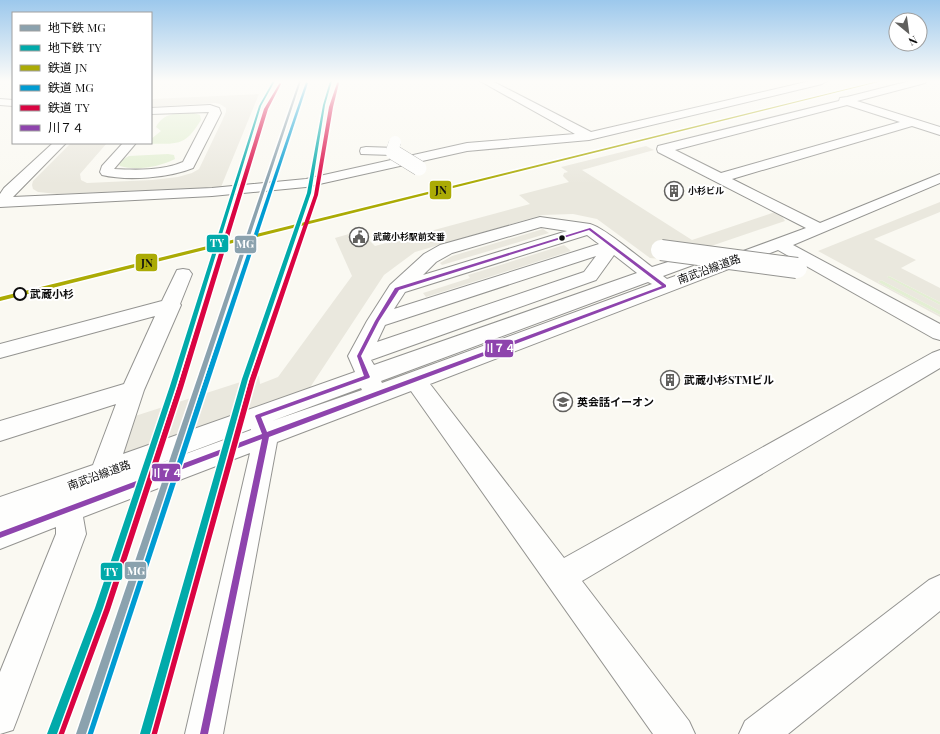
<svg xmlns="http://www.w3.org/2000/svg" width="940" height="734" viewBox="0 0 940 734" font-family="'Playfair Display','Noto Sans JP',serif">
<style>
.green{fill:#e3efd3}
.plaza{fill:#eae8de}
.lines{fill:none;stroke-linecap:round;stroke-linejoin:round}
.minor-casing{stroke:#949491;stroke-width:2}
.minor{fill:#fefefd;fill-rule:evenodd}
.minor-bridge-far2-casing{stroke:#949491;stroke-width:12;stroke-linecap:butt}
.minor-bridge-far1-casing{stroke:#949491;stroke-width:16;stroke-linecap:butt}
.minor-bridge-casing{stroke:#949491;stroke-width:22;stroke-linecap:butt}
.minor-bridge-far2{stroke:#fefefd;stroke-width:12}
.minor-bridge-far1{stroke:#fefefd;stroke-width:15}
.minor-bridge{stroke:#fefefd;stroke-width:20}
.bus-1-casing{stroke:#fff;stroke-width:3}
.bus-1{fill:#8e44ad;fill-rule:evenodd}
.rail-1-casing{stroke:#fff;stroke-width:3}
.rail-2-casing{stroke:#fff;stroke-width:3}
.rail-3-casing{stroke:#fff;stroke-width:3}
.rail-1{fill:#abab05;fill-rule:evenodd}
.rail-2{fill:#009cd2;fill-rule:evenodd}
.rail-3{fill:#da0442;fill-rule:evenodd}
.metro-1-casing{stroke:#fff;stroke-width:3}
.metro-2-casing{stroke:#fff;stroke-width:3}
.metro-1{fill:#8ba2ae;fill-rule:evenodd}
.metro-2{fill:#01aaaa;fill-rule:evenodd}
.bus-dot{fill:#0e0e0e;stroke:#fff;stroke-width:1.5}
.stop-dot{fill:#fff;stroke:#0e0e0e;stroke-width:2}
.labels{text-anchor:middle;stroke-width:4;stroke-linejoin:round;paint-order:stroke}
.far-poi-label{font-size:9px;font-weight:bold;fill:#0e0e0e;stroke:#fff;text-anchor:start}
.street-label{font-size:11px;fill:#0e0e0e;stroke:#fff}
.stop-label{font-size:11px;font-weight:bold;fill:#0e0e0e;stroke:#fff;text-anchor:start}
.poi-label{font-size:11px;font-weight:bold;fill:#0e0e0e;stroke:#fff;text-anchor:start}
.line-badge{stroke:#fff;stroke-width:1.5}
.badge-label{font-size:11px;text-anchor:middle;font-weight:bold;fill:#fff}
.pale-badge-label{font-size:11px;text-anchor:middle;font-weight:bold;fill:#111}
</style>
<rect width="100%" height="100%" fill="#faf9f2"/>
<path class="green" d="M191 112 200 115 201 120C184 148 177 143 147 144L145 143H151V139L161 131 156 127C163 113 177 113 191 112Z
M168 154 174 155 175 159C159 167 137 171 120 166L118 162 129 156Z
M889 276 940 302V305L886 277Z
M881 280 940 311V315L878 282Z"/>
<path class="plaza" d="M259 94 221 187 57 194 38 192 33 189 32 185 33 181 71 143H107L80 174 81 180 87 183 152 180 178 177 192 173 199 169 222 121 226 112V108L220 104 215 103 151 107V99Z
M646 146 654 150 582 170 692 240 775 212 781 215 785 221 670 260 650 258 597 219 573 214 542 215 415 252 384 275 309 389 129 453 122 451 132 417 259 376 260 384 278 377 352 276 335 238 349 234 355 243 369 240 375 246 530 204 519 195 569 182 563 176 564 173 568 172 561 167Z
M940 202V212L874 239 916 260 901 268 940 288V302L889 276 887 277 940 305V311L881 280 878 282 940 315V317L818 251Z
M543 229 549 233 442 265 440 263 452 256Z
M564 245 571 251 426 297 423 293 470 278 468 275Z"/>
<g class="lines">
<defs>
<path id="minor" d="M480 81H492L591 132 810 81H827L822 84 589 140 467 151 306 187 212 196 0 207V194L4 188 53 143H66L13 197 212 188 306 179 467 143 575 134Z
M910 81H926L925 83 857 101 940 127V135L912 126 732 179 820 223 940 174V183L793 245 940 324V340L933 338 778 250 430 384 564 558 932 353 940 350V368L582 581 689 721 695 734H653L411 391 277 442 223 734H185L250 453 83 517 86 534 18 717 13 730 0 734V672L56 534V527L0 549V497L93 465 116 404 0 441V421L124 384 155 316 0 358V344L162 301 177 270 183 269 189 270 192 274 180 304 181 305 144 390 123 454 355 372 348 356 367 321 390 285 424 254 440 245 540 217 590 224C605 228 638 257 652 267L687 256 693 257 696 261 693 265 663 276 667 279 806 228 658 152 657 149 658 146 839 101 840 98 847 97ZM847 105 900 122 721 173 675 150ZM541 227 567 231 423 275 436 262 452 253ZM587 235 599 244 394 309 405 292ZM614 255 637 273 374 365 371 360 596 280ZM596 256 584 272 377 342 385 325ZM648 282 652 284 382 383 381 381ZM361 388 362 390 272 421ZM251 429V430L150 467Z
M0 99 13 100V106L0 105Z
M210 105 219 108 221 113 193 168C169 178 127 181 102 175L100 172 102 166 123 143H136L114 169C135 170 163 171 183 162L209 112 151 114V108Z
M366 147 397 148 398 151 397 154 392 155 361 154 360 151 361 148Z
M940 575V611L788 734H739L745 721 929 580Z"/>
</defs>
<use href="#minor" class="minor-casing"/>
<use href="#minor" class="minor"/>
<defs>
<path id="minor-bridge-far2" d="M395 153 392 151 395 142"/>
<path id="minor-bridge-far1" d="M393 152 419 168"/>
<path id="minor-bridge" d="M661 250 797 268"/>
</defs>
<use href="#minor-bridge-far2" class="minor-bridge-far2-casing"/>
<use href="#minor-bridge-far1" class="minor-bridge-far1-casing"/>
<use href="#minor-bridge" class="minor-bridge-casing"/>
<use href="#minor-bridge-far2" class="minor-bridge-far2"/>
<use href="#minor-bridge-far1" class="minor-bridge-far1"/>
<use href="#minor-bridge" class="minor-bridge"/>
<defs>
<path id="bus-1" d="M590 228 666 285V287L269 437 208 734H200L262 439 0 538V532L262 434 255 416 256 415 364 376 357 356 375 321 395 288ZM589 230 662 286 267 432 261 417 369 378 370 377 361 356 379 321 399 290Z"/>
</defs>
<use href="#bus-1" class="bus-1-casing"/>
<use href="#bus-1" class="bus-1"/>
<defs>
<path id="rail-1" d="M879 81H882L0 301V297Z"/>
<path id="rail-2" d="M306 82 308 83 93 734H83Z"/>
<path id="rail-3" d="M338 82 339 83 333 107 318 195 255 381 157 734H147L249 381 314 195 329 107 337 83Z
M280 83 281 84 268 109 183 388 110 610 64 734H54L102 610 177 388 264 109 279 84Z"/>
</defs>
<use href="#rail-1" class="rail-1-casing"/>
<use href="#rail-2" class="rail-2-casing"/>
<use href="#rail-3" class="rail-3-casing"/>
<use href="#rail-1" class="rail-1"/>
<use href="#rail-2" class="rail-2"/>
<use href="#rail-3" class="rail-3"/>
<defs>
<path id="metro-1" d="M299 81H301L86 734H76Z"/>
<path id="metro-2" d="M273 81H275L261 106 176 386 103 608 57 734H47L95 608 170 386 259 106Z
M330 81H332L325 105 311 193 248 379 150 734H140L242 379 307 193 323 105Z"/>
</defs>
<use href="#metro-1" class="metro-1-casing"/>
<use href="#metro-2" class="metro-2-casing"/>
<use href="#metro-1" class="metro-1"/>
<use href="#metro-2" class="metro-2"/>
</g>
<linearGradient id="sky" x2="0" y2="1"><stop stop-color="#9cc8ec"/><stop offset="0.44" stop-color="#fdfcf9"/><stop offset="1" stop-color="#fdfcf9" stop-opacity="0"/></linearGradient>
<rect width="940" height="184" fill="url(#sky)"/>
<defs>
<symbol id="building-ring" viewBox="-11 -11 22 22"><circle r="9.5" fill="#fff" stroke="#61605e" stroke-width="1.5"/><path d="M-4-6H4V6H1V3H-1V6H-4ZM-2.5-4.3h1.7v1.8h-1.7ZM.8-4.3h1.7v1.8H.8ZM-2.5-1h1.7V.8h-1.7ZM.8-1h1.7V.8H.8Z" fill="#61605e"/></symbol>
<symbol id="civic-ring" viewBox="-11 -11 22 22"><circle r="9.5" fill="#fff" stroke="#61605e" stroke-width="1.5"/><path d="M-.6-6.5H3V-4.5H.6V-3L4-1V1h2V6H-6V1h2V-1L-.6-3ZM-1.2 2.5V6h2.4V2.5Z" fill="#61605e"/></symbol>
<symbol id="school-ring" viewBox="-11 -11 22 22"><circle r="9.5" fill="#fff" stroke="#61605e" stroke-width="1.5"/><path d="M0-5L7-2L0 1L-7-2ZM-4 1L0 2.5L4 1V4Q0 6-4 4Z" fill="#61605e"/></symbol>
</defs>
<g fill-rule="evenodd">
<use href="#building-ring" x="663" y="180" width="22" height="22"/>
<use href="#civic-ring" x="348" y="226" width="22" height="22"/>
<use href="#building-ring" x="659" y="369" width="22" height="22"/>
<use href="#school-ring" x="552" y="391" width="22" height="22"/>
</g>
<circle class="bus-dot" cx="562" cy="238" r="3.5"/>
<circle class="stop-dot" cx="20" cy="294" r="6"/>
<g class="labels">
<g class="far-poi-label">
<text x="688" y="194">小杉ビル</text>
<text x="373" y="240">武蔵小杉駅前交番</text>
</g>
<g class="street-label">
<text transform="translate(709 269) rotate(-20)" y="4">南武沿線道路</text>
<text transform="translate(99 475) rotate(-20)" y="4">南武沿線道路</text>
</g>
<g class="stop-label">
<text x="30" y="298">武蔵小杉</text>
</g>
<g class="poi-label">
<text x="684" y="384">武蔵小杉STMビル</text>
<text x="577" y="406">英会話イーオン</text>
</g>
</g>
<g class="line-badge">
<rect x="429" y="180" width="23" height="20" rx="4" fill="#abab05"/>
<rect x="206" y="234" width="23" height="19" rx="4" fill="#01aaaa"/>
<rect x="234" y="235" width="23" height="19" rx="4" fill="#8ba2ae"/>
<rect x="135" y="253" width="23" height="19" rx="4" fill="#abab05"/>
<rect x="484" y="339" width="30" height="19" rx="4" fill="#8e44ad"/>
<rect x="151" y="463" width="30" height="19" rx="4" fill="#8e44ad"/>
<rect x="124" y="561" width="23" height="19" rx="4" fill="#8ba2ae"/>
<rect x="100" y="562" width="23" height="19" rx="4" fill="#01aaaa"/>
</g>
<g class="badge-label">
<text x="217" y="247">TY</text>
<text x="245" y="248">MG</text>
<text x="499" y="352">川７４</text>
<text x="166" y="477">川７４</text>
<text x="136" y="575">MG</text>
<text x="111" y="576">TY</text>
</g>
<g class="pale-badge-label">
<text x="441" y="194">JN</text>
<text x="147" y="267">JN</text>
</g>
<rect x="12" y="12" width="140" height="132" fill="#ffffff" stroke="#9f9f9f"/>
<rect x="20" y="25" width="20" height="6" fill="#8ba2ae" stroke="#9f9f9f"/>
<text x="48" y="32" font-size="12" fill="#0e0e0e">地下鉄 MG</text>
<rect x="20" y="45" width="20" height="6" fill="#01aaaa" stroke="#9f9f9f"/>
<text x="48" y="52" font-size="12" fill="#0e0e0e">地下鉄 TY</text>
<rect x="20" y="65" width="20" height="6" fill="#abab05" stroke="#9f9f9f"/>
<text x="48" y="72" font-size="12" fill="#0e0e0e">鉄道 JN</text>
<rect x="20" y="85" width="20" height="6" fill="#009cd2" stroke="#9f9f9f"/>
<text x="48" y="92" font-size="12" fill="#0e0e0e">鉄道 MG</text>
<rect x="20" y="105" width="20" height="6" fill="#da0442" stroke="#9f9f9f"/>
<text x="48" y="112" font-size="12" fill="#0e0e0e">鉄道 TY</text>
<rect x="20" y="125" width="20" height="6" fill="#8e44ad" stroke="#9f9f9f"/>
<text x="48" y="132" font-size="12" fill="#0e0e0e">川７４</text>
<g transform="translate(908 32) rotate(151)"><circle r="19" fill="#ffffff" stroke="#9f9f9f"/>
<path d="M0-3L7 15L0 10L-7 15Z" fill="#61605e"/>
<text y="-6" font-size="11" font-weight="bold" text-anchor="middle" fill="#0e0e0e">N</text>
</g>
</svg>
